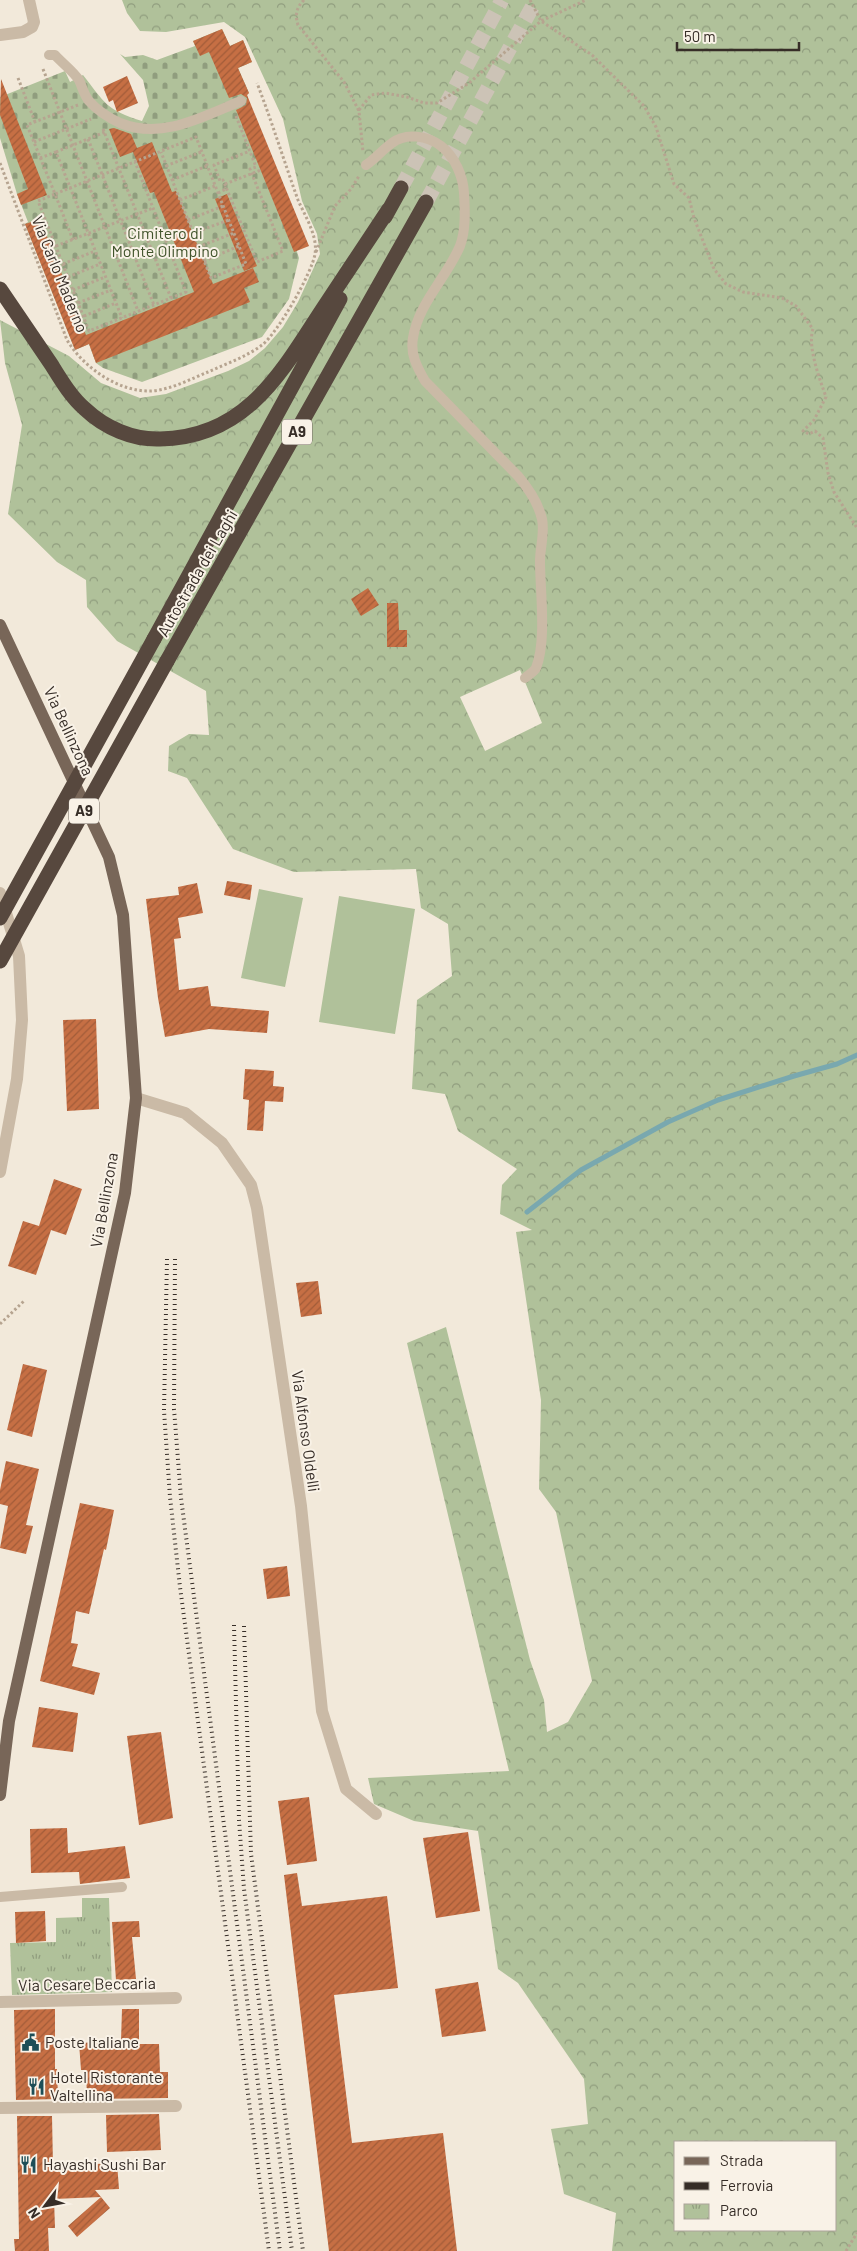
<svg xmlns="http://www.w3.org/2000/svg" width="857" height="2251" viewBox="0 0 857 2251" font-family="Barlow,sans-serif">
<style>
.grass{fill:#b0c19a}
.forest{fill:url(#forest-crowns);fill-rule:evenodd}
.cemetery{fill:url(#cemetery-stones)}
.park{fill:url(#park-tufts)}
.lines{fill:none;stroke-linecap:round;stroke-linejoin:round}
.stream{stroke:#79a8af;stroke-width:5}
.building{fill:url(#building-hatch)}
.motorway-tunnel{stroke:#ccc3b6;stroke-width:15;stroke-dasharray:15 8;stroke-linecap:butt}
.path{stroke:#b6a490;stroke-width:3;stroke-dasharray:2.5 2.5;stroke-linecap:butt}
.service{stroke:#cabaa6;stroke-width:10}
.minor{stroke:#cabaa6;stroke-width:12}
.primary{stroke:#786658;stroke-width:12}
.motorway{stroke:#57483e;stroke-width:15}
.rail{stroke:#362d27;stroke-width:4;stroke-dasharray:1 4;stroke-linecap:butt}
.motorway-bridge{stroke:#57483e;stroke-width:15}
.labels{text-anchor:middle;stroke-width:4;stroke-linejoin:round;paint-order:stroke}
.shield{fill:#f9f2e7;stroke:#706861;stroke-width:1}
.shield-label{font-size:15px;font-weight:bold;fill:#362d27}
.park-label{font-size:16px;fill:#41542b;stroke:#f9f2e7}
.street-label{font-size:16px;fill:#362d27;stroke:#f9f2e7}
.poi-label{font-size:16px;fill:#362d27;stroke:#f9f2e7;text-anchor:start}
</style>
<defs>
<pattern id="forest-crowns" width="20" height="18" patternUnits="userSpaceOnUse" patternTransform="scale(1.25)"><rect width="20" height="18" fill="#b0c19a"/><path d="M2 6a3 3 0 1 1 6 0M12 15a3 3 0 1 1 6 0" fill="none" stroke="#909d7e"/></pattern>
<pattern id="cemetery-stones" width="16" height="16" patternUnits="userSpaceOnUse" patternTransform="scale(1.25)"><rect width="16" height="16" fill="#b0c19a"/><path d="M2 7V4a2 2 0 0 1 4 0v3zM10 15v-3a2 2 0 0 1 4 0v3z" fill="#909d7e"/></pattern>
<pattern id="park-tufts" width="24" height="20" patternUnits="userSpaceOnUse" patternTransform="scale(1.25)"><rect width="24" height="20" fill="#b0c19a"/><path d="M3 7l-1-3M5 7V3M7 7l1-3M15 17l-1-3M17 17v-4M19 17l1-3" fill="none" stroke="#909d7e"/></pattern>
<pattern id="building-hatch" width="6" height="6" patternUnits="userSpaceOnUse" patternTransform="scale(1.25)"><rect width="6" height="6" fill="#c66f44"/><path d="M-1 1l2-2M0 6l6-6M5 7l2-2" fill="none" stroke="#a25c39"/></pattern>
</defs>
<rect width="100%" height="100%" fill="#f2e9da"/>
<path class="grass" d="M259 889 303 898 285 987 241 978Z
M339 896 415 909 395 1034 319 1022Z"/>
<path class="forest" d="M122 0H857V2251H612L616 2213 564 2194 551 2129 588 2124 584 2079 518 1983 498 1969 478 1831 414 1821 374 1804 368 1778 509 1771 407 1343 446 1327 530 1660 544 1700 547 1732 568 1722 592 1681 556 1512 539 1489 541 1400 516 1232 532 1230 500 1214 502 1185 517 1169 458 1131 445 1094 412 1089 417 1000 452 976 448 924 421 908 416 869 294 872 233 849 187 778 168 771 169 746 189 734 209 735 206 691 117 641 87 607 86 580 57 562 8 514 22 425 5 363 0 320 69 356 101 383 140 398 166 394 228 371 249 361 265 348 283 327 298 302 320 254 317 234 302 201 283 119 245 37 224 22 166 32 140 31 127 13ZM520 670 542 723 485 751 460 697ZM676 2142H836V2230H676Z"/>
<path class="cemetery" d="M222 29 230 46 243 40 252 62 238 68 249 93 247 95 299 258 289 299 262 337 142 382 103 368 96 363 89 344 75 350 25 224 28 222 17 194 0 138V97L65 71 70 82 83 75C105 103 106 110 142 121L149 106 143 80 120 54 125 57 143 55 157 60 195 46 193 41Z"/>
<path class="park" d="M82 1898H109L112 1992 12 1995 10 1943 56 1942V1918L82 1917Z"/>
<g class="lines">
<path class="stream" d="M527 1212 581 1170 668 1122 718 1100 794 1076 837 1064 857 1055"/>
</g>
<path class="building" d="M222 29 230 46 243 40 252 62 238 68 249 93 247 95 309 246 294 252 236 110 246 105 247 98 241 94 229 98 209 52 200 56 193 41Z
M127 76 138 103 117 112 113 100 109 102 103 87Z
M1 79 47 195 21 205 17 194 28 189 0 115Z
M114 128 131 134 137 148 152 142 172 192 176 191 213 284 253 268 259 282 244 288 250 302 96 363 89 344 75 350 25 224 40 219 86 335 194 292 154 192 150 193 133 152 120 157 109 129Z
M227 194 257 266 244 271 215 199Z
M368 588 379 605 361 616 351 599Z
M387 603H398L399 630H407V647H387Z
M227 881 252 885 250 900 224 895Z
M197 883 203 913 178 918 181 938 174 939 179 990 208 986 211 1006 269 1011 267 1033 209 1029 165 1037 158 998 146 899 179 895 178 887Z
M96 1019 99 1109 67 1111 63 1020Z
M245 1069 274 1071 273 1086 284 1087 283 1102 265 1101 263 1131 247 1130 249 1100 243 1099Z
M54 1179 82 1189 66 1235 51 1230 36 1275 8 1266 23 1221 39 1226Z
M318 1281 322 1314 301 1317 296 1283Z
M23 1364 47 1370 32 1437 7 1430Z
M6 1461 39 1469 26 1525 33 1526 26 1554 0 1548 8 1506 0 1504V1490Z
M80 1503 114 1510 106 1550 104 1549 89 1614 76 1611 71 1643 78 1644 72 1666 100 1673 94 1695 40 1681Z
M287 1566 290 1596 267 1599 263 1569Z
M39 1707 78 1713 73 1752 32 1747Z
M161 1732 173 1818 139 1825 127 1736Z
M309 1797 317 1861 287 1865 278 1801Z
M67 1828 68 1853 125 1846 130 1878 80 1884 79 1872 31 1873 30 1829Z
M468 1832 480 1911 436 1918 423 1838Z
M297 1873 302 1906 387 1896 398 1988 334 1995 352 2143 443 2133 457 2251H329L284 1875Z
M45 1911 46 1941 16 1943 15 1912Z
M139 1921 140 1937H132L136 1979 116 1980 112 1922Z
M478 1982 486 2031 442 2037 435 1989Z
M55 2009V2069H57L58 2099 16 2100 14 2010Z
M122 2009H139V2044H159L160 2072H168V2098L87 2099 86 2070H81L79 2043 121 2041Z
M159 2114 161 2150 107 2152 106 2115Z
M17 2116H52L53 2166 117 2163 119 2189 95 2190 101 2197 54 2199 55 2228H48L49 2251H15L14 2239H19Z
M101 2197 110 2208 77 2237 68 2226Z"/>
<g class="lines">
<path class="motorway-tunnel" d="M401 188 502 0
M426 202 536 0"/>
<path class="path" d="M304 0C296 8 295 15 298 25L344 82 359 111 363 152
M530 0 541 21 592 55 644 106 656 127 674 184 689 198 694 218 714 269 726 284 743 292 782 298 796 306 813 329C807 346 820 380 826 397L814 420 803 431 809 434 815 431 823 438 828 473 834 492 857 528
M43 69 138 311
M18 78 35 122
M78 105 27 125 55 194 38 201 89 331 186 292 135 162
M359 110 371 95 385 93 407 97 424 103H437L469 83 541 21 586 0
M236 116 256 167 250 169 283 251 257 262 223 180 220 181 214 165 250 151
M103 129 171 298
M88 139 154 305
M34 142 91 119
M56 152 105 132
M40 158 56 152 122 318
M0 163 67 340C83 367 118 392 151 391 170 390 191 379 208 372 226 364 246 357 262 345 277 334 312 273 315 254 318 236 305 216 298 200 284 161 272 122 257 83
M166 166 201 152
M172 180 207 166
M225 184 261 170
M218 193 226 189 225 187
M180 200 215 186
M188 220 223 206
M193 233 229 220
M73 240 55 194 196 137 246 264 211 278 161 152
M56 246 153 208
M198 247 234 233
M316 252 335 206 351 189 359 176
M204 261 239 246
M63 264 95 251
M68 277 100 264
M73 290 105 277
M78 303 111 290
M84 316 116 303
M0 1324 24 1301
M846 2251 857 2233"/>
<path class="service" d="M49 55H55C62 63 73 71 79 80 82 86 84 95 89 101 97 110 109 118 120 123 162 140 202 117 241 101
M366 165C375 159 382 150 392 143 406 132 428 136 441 146 455 157 463 176 464 193 465 210 466 230 460 246 447 277 418 304 413 338 410 354 417 367 425 381L518 476C529 489 538 502 542 519 545 532 540 548 540 561 540 590 547 641 536 668 534 672 528 675 525 678
M0 1897 122 1887"/>
<path class="minor" d="M0 35 23 32 32 27 34 22 29 0
M0 893 19 956 22 1020 17 1079 0 1172
M136 1098 185 1113 222 1143 251 1185 257 1208 301 1506 322 1711 346 1789 376 1814
M0 2002 176 1998
M0 2108 176 2106"/>
<path class="primary" d="M0 625 109 857 123 915 136 1098 125 1193 9 1721 0 1795"/>
<path class="motorway" d="M385 217 401 188
M0 289C17 314 34 339 51 364 61 380 71 397 85 409 105 428 133 440 160 439 244 438 280 375 320 313 343 278 366 244 389 209
M154 639 340 299
M167 661 426 202"/>
<path class="rail" d="M167 1259 164 1411 170 1497 180 1587 269 2251
M175 1259 174 1409 181 1498 280 2251
M234 1625 239 1820 244 1889 292 2251
M244 1626 251 1854 303 2251"/>
<path class="motorway-bridge" d="M0 918 154 639
M0 961 167 661"/>
</g>
<defs>
<symbol id="civic-bare" viewBox="-9 -9 18 18"><path d="M-.6-6.5H3V-4.5H.6V-3L4-1V1h2V6H-6V1h2V-1L-.6-3ZM-1.2 2.5V6h2.4V2.5Z" fill="#1d4e57" stroke="#f9f2e7" stroke-width="2.5" paint-order="stroke"/></symbol>
<symbol id="restaurant-bare" viewBox="-9 -9 18 18"><path d="M-5-6h1v4h1v-4h1v4h1v-4h1v5L-1.5 .5V6h-2V.5L-5-1ZM5-6V6H3V1.5H1.5Q1.5-4 5-6Z" fill="#1d4e57" stroke="#f9f2e7" stroke-width="2.5" paint-order="stroke"/></symbol>
</defs>
<g fill-rule="evenodd">
<use href="#civic-bare" x="18" y="2030" width="25" height="25"/>
<use href="#restaurant-bare" x="24" y="2074" width="25" height="25"/>
<use href="#restaurant-bare" x="16" y="2152" width="25" height="25"/>
</g>
<g class="labels">
<g class="shield">
<rect x="282" y="419.5" width="30" height="25" rx="4"/>
<rect x="69" y="798.5" width="30" height="25" rx="4"/>
</g>
<g class="shield-label">
<text x="297" y="437">A9</text>
<text x="84" y="816">A9</text>
</g>
<g class="park-label">
<text x="165" y="239">Cimitero di<tspan x="165" dy="18">Monte Olimpino</tspan></text>
</g>
<g class="street-label">
<text transform="translate(60 274) rotate(68)" y="6">Via Carlo Maderno</text>
<text transform="translate(197 573) rotate(-60)" y="6">Autostrada dei Laghi</text>
<text transform="translate(69 731) rotate(65)" y="6">Via Bellinzona</text>
<text transform="translate(104 1200) rotate(-80)" y="6">Via Bellinzona</text>
<text transform="translate(306 1431) rotate(82)" y="6">Via Alfonso Oldelli</text>
<text transform="translate(87 1984) rotate(-1)" y="6">Via Cesare Beccaria</text>
</g>
<g class="poi-label">
<text x="45" y="2048">Poste Italiane</text>
<text x="50" y="2083">Hotel Ristorante<tspan x="50" dy="18">Valtellina</tspan></text>
<text x="43" y="2170">Hayashi Sushi Bar</text>
</g>
</g>
<rect x="674" y="2141" width="162" height="90" fill="#f9f2e7" stroke="#aba39a"/>
<rect x="684" y="2157" width="25" height="8" fill="#786658" stroke="#aba39a"/>
<text x="720" y="2166" font-size="15" fill="#362d27">Strada</text>
<rect x="684" y="2182" width="25" height="8" fill="#362d27" stroke="#aba39a"/>
<text x="720" y="2191" font-size="15" fill="#362d27">Ferrovia</text>
<rect x="684" y="2204" width="25" height="15" fill="url(#park-tufts)" stroke="#aba39a"/>
<text x="720" y="2216" font-size="15" fill="#362d27">Parco</text>
<g transform="translate(45 2206) rotate(238)" stroke="#f9f2e7" stroke-width="4" paint-order="stroke">
<path d="M0-4L9 19L0 12L-9 19Z" fill="#362d27"/>
<text y="-8" font-size="14" font-weight="bold" text-anchor="middle" fill="#362d27">N</text>
</g>
<path d="M677 42v8h122v-8" fill="none" stroke="#362d27" stroke-width="2.5"/>
<text x="684" y="42" font-size="15" fill="#362d27" stroke="#f9f2e7" stroke-width="4" paint-order="stroke">50 m</text>
</svg>
